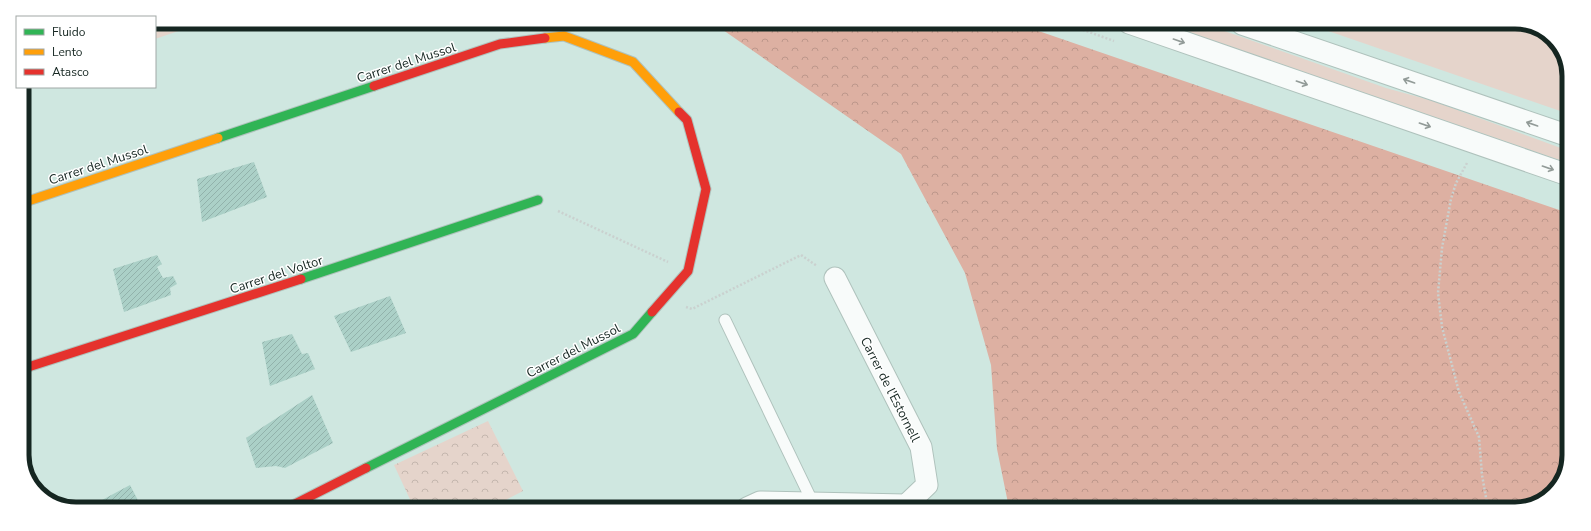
<svg xmlns="http://www.w3.org/2000/svg" width="1591" height="531" viewBox="0 0 1591 531" font-family="'Nunito Sans',sans-serif">
<style>
.grass{fill:#e5d4cb}
.forest{fill:url(#forest-crowns)}
.park{fill:url(#park-crowns)}
.building{fill:url(#building-hatch)}
.lines{fill:none;stroke-linecap:round;stroke-linejoin:round}
.lane-casing{stroke:#afc2bc;stroke-width:13}
.street-casing{stroke:#afc2bc;stroke-width:23}
.fast-casing{stroke:#afc2bc;stroke-width:11}
.slow-casing{stroke:#afc2bc;stroke-width:11}
.jam-casing{stroke:#afc2bc;stroke-width:11}
.path{stroke:#cad1cf;stroke-width:2.5;stroke-dasharray:2 2;stroke-linecap:butt}
.lane{stroke:#f8fbfa;stroke-width:11}
.street{stroke:#f8fbfa;stroke-width:21}
.fast{stroke:#30b455;stroke-width:9}
.slow{stroke:#ff9f0a;stroke-width:9}
.jam{stroke:#e5322d;stroke-width:9}
.oneway{stroke:#929b98}
.labels{text-anchor:middle;stroke-width:3;stroke-linejoin:round;paint-order:stroke}
.street-label{font-size:13px;fill:#152621;stroke:#fff}
.rim{fill:none;stroke:#152621;stroke-width:5}
</style>
<defs>
<pattern id="forest-crowns" width="20" height="18" patternUnits="userSpaceOnUse"><rect width="20" height="18" fill="#ddb0a2"/><path d="M2 6a3 3 0 1 1 6 0M12 15a3 3 0 1 1 6 0" fill="none" stroke="#bd978b"/></pattern>
<pattern id="park-crowns" width="20" height="18" patternUnits="userSpaceOnUse"><rect width="20" height="18" fill="#e5d4cb"/><path d="M2 6a3 3 0 1 1 6 0M12 15a3 3 0 1 1 6 0" fill="none" stroke="#c4b6ae"/></pattern>
<pattern id="building-hatch" width="6" height="6" patternUnits="userSpaceOnUse"><rect width="6" height="6" fill="#abd0c7"/><path d="M-1 1l2-2M0 6l6-6M5 7l2-2" fill="none" stroke="#92b2ab"/></pattern>
</defs>
<rect width="100%" height="100%" fill="#cfe7e0"/>
<path class="grass" d="M155 22H205L155 39Z
M1159 23H1202L1386 88 1433 101 1569 151 1568 163Z
M1308 24H1529L1556 41 1569 73V114Z"/>
<path class="forest" d="M713 23H1015L1568 213 1567 469 1548 498 1515 509 1009 508 997 449 991 365 965 273 901 154Z"/>
<path class="park" d="M488 421 523 491 490 508H414L394 465Z"/>
<path class="building" d="M254 162 267 197 202 222 197 179Z
M157 255 162 264 157 267 163 278 173 276 177 284 170 288 171 295 124 312 113 269Z
M390 296 406 333 351 352 334 316Z
M292 334 302 354 308 353 315 369 270 386 262 342Z
M312 395 333 443 285 468 276 466 256 468 246 438Z
M130 485 141 506 89 507Z"/>
<g class="lines">
<defs>
<path id="lane" d="M725 320 813 503"/>
<path id="street" d="M1129 23 1568 175
M1242 24 1569 136
M747 508 760 502 906 505 927 485 921 447 835 278"/>
<path id="fast" d="M218 138 374 86
M301 279 538 200
M366 468 633 334 652 312"/>
<path id="slow" d="M545 38 564 36 633 62 679 112
M22 203 218 138"/>
<path id="jam" d="M374 86 500 44 545 38
M652 312 688 271 706 189 687 120 679 112
M22 369 301 279
M289 507 366 468"/>
</defs>
<use href="#lane" class="lane-casing"/>
<use href="#street" class="street-casing"/>
<use href="#fast" class="fast-casing"/>
<use href="#slow" class="slow-casing"/>
<use href="#jam" class="jam-casing"/>
<path class="path" d="M1064 23 1114 41
M1467 163 1456 183 1451 199 1442 248 1438 293 1442 327 1459 392 1479 437 1482 475 1488 509
M558 211 668 262
M686 307 692 309 801 255 817 266"/>
<use href="#lane" class="lane"/>
<use href="#street" class="street"/>
<use href="#fast" class="fast"/>
<use href="#slow" class="slow"/>
<use href="#jam" class="jam"/>
</g>
<defs><path id="oneway-shaft" d="M-6 0H5M1.5-3L5.5 0L1.5 3" fill="none" stroke-width="1.6" stroke-linecap="round" stroke-linejoin="round"/></defs>
<g class="oneway">
<use href="#oneway-shaft" transform="translate(1179 41) rotate(19)"/>
<use href="#oneway-shaft" transform="translate(1409 81) rotate(-161)"/>
<use href="#oneway-shaft" transform="translate(1302 83) rotate(19)"/>
<use href="#oneway-shaft" transform="translate(1532 124) rotate(-161)"/>
<use href="#oneway-shaft" transform="translate(1425 125) rotate(19)"/>
<use href="#oneway-shaft" transform="translate(1548 168) rotate(19)"/>
</g>
<g class="labels">
<g class="street-label">
<text transform="translate(406 62) rotate(-18)" y="5">Carrer del Mussol</text>
<text transform="translate(98 164) rotate(-18)" y="5">Carrer del Mussol</text>
<text transform="translate(276 274) rotate(-18)" y="5">Carrer del Voltor</text>
<text transform="translate(573 350) rotate(-27)" y="5">Carrer del Mussol</text>
<text transform="translate(891 389) rotate(63)" y="5">Carrer de l'Estornell</text>
</g>
</g>
<path d="M0 0H1591V531H0ZM76 29H1515A47 47 0 0 1 1562 76V455A47 47 0 0 1 1515 502H76A47 47 0 0 1 29 455V76A47 47 0 0 1 76 29Z" fill="#fff" fill-rule="evenodd"/>
<path class="rim" d="M76 29H1515A47 47 0 0 1 1562 76V455A47 47 0 0 1 1515 502H76A47 47 0 0 1 29 455V76A47 47 0 0 1 76 29Z"/>
<rect x="16" y="16" width="140" height="72" fill="#ffffff" stroke="#a1a8a6"/>
<rect x="24" y="29" width="20" height="6" fill="#30b455" stroke="#a1a8a6"/>
<text x="52" y="36" font-size="12" fill="#152621">Fluido</text>
<rect x="24" y="49" width="20" height="6" fill="#ff9f0a" stroke="#a1a8a6"/>
<text x="52" y="56" font-size="12" fill="#152621">Lento</text>
<rect x="24" y="69" width="20" height="6" fill="#e5322d" stroke="#a1a8a6"/>
<text x="52" y="76" font-size="12" fill="#152621">Atasco</text>
</svg>
